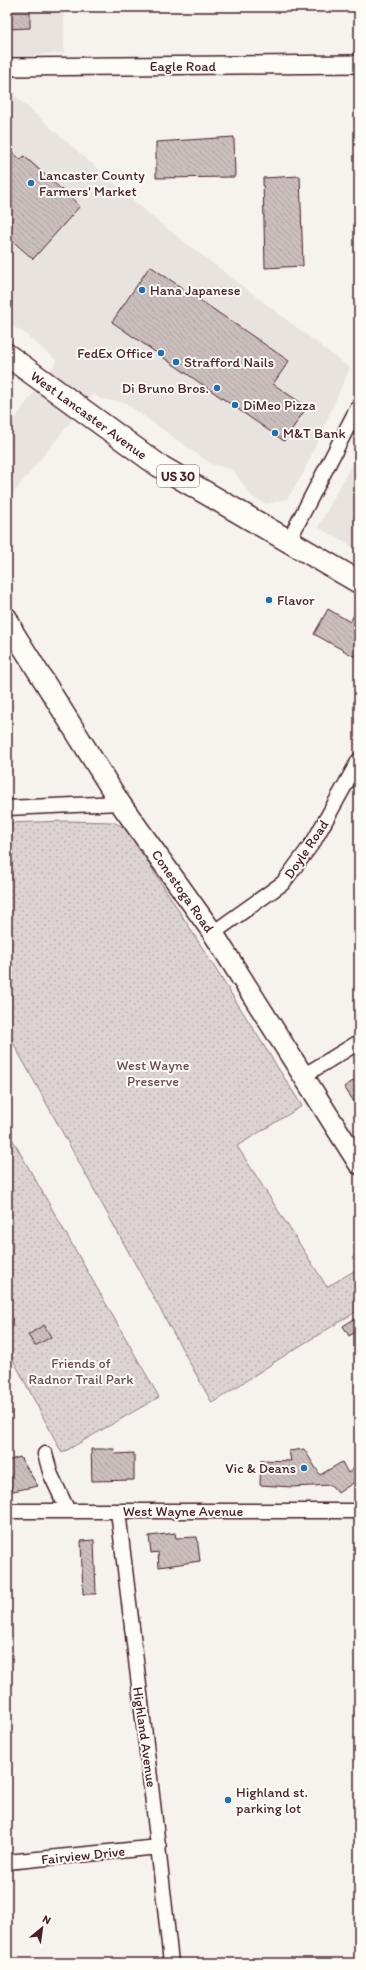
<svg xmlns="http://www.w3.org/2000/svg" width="366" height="1970" viewBox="0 0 366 1970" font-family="Itim,sans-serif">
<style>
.built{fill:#e9e3e0}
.grass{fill:url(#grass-dots);stroke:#937a7e}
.building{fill:url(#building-back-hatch);stroke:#4a1f2b}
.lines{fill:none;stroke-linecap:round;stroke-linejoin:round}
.minor-casing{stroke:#4a1f2b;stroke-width:17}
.tertiary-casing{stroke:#4a1f2b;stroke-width:20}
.secondary-casing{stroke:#4a1f2b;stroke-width:23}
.trunk-casing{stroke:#4a1f2b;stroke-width:25}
.minor{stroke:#fdfcf7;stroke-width:14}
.tertiary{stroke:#fdfcf7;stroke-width:17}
.secondary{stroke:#fdfcf7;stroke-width:20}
.trunk{stroke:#fdfcf7;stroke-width:22}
.poi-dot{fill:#1f6fb2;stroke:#fdfcf7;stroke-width:1.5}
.labels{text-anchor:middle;stroke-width:4;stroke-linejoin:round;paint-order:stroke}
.shield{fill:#fdfcf7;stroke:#806168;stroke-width:1}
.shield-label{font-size:13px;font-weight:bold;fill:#4a1f2b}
.street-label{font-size:14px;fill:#4a1f2b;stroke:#fdfcf7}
.poi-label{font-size:14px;fill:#4a1f2b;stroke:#fdfcf7;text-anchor:start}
.park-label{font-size:14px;fill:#6e4c55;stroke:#fdfcf7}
</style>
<defs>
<pattern id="grass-dots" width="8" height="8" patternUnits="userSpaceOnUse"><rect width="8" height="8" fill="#dcd4d2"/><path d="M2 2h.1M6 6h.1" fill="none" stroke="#beb6b4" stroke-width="1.8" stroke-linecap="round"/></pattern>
<pattern id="building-back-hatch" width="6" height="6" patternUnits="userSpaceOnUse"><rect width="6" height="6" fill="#cbbfbe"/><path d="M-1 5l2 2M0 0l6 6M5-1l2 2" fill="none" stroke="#b0a4a3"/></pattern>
</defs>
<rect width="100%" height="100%" fill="#f6f3ef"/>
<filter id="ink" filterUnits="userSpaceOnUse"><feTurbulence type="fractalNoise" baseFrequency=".025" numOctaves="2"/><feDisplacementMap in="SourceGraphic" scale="8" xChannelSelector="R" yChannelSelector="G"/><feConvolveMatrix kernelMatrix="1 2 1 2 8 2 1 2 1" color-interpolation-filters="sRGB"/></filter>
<g filter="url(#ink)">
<path class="built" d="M7 7H64V53L7 57Z
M7 89 156 220 350 368 303 474 287 499 266 504 252 497 233 470 211 464 125 403 100 399 93 394 7 501V429L57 361 25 334 7 322Z
M357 454 359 455V551L318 527Z"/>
<path class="grass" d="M67 821 113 822 123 827 131 835 302 1106 237 1146 327 1287 359 1268V1310L290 1352 212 1403 7 1032V823Z
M7 1130 159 1397 62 1453 7 1348Z"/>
<path class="building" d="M7 7H30V28L7 29Z
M234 137 235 177 156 178V142Z
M7 147 21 160 24 156 80 206 33 259 7 236Z
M300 176 303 266 265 268 263 178Z
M150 266 289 361 273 384 307 407 284 441 112 322Z
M359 606V659L314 634 328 609 350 622Z
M359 1077V1109L344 1087Z
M359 1316V1330L349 1336 343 1326Z
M44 1325 51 1337 35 1346 28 1335Z
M91 1449H114L115 1454 134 1453V1480L92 1481Z
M304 1449 320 1475 342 1462 348 1473 359 1465V1479L338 1493 331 1485 292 1487 260 1485 261 1460 291 1461 289 1451Z
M20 1457 38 1486 13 1491 7 1481V1461Z
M175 1533 176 1538 197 1537 200 1561 159 1567 158 1552 151 1553 149 1536Z
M94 1540 96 1594H83L81 1541Z"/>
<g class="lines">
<defs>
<path id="minor" d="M289 540 359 405
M7 808 120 803
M213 933 283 883 314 841 359 760
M303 1076 359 1042
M45 1454 51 1475 68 1511
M7 1511H359
M118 1511C136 1662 155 1812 171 1963
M7 1862 159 1847"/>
<path id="tertiary" d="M7 67 359 64"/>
<path id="secondary" d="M7 618 14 633 120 803 213 933 359 1164"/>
<path id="trunk" d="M7 355 158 465 359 582"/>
</defs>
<use href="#minor" class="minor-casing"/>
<use href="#tertiary" class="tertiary-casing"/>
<use href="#secondary" class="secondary-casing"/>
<use href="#trunk" class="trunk-casing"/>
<use href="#minor" class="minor"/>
<use href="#tertiary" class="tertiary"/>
<use href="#secondary" class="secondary"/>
<use href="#trunk" class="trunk"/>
</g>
</g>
<g class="poi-dot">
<circle cx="31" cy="183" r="4"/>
<circle cx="142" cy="290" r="4"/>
<circle cx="161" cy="353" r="4"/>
<circle cx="176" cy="362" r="4"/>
<circle cx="217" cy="388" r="4"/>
<circle cx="235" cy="405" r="4"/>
<circle cx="275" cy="433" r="4"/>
<circle cx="269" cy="600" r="4"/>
<circle cx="304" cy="1468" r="4"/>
<circle cx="228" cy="1800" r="4"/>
</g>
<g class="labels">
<rect class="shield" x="157" y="465" width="42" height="22" rx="3"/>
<g class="shield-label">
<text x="178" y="481">US 30</text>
</g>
<g class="street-label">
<text x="183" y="71">Eagle Road</text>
<text transform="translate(89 415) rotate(36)" y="5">West Lancaster Avenue</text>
<text transform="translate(306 849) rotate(-56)" y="5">Doyle Road</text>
<text transform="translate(183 891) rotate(55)" y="5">Conestoga Road</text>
<text x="183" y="1516">West Wayne Avenue</text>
<text transform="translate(145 1737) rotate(82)" y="5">Highland Avenue</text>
<text transform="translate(83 1855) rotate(-6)" y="5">Fairview Drive</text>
</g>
<g class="poi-label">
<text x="39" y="180">Lancaster County<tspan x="39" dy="16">Farmers' Market</tspan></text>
<text x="150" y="295">Hana Japanese</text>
<text x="153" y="358" text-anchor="end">FedEx Office</text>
<text x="184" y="367">Strafford Nails</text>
<text x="209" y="393" text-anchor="end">Di Bruno Bros.</text>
<text x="243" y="410">DiMeo Pizza</text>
<text x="283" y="438">M&amp;T Bank</text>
<text x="277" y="605">Flavor</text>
<text x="296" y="1473" text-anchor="end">Vic &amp; Deans</text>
<text x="236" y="1797">Highland st.<tspan x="236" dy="16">parking lot</tspan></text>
</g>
<g class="park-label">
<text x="153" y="1070">West Wayne<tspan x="153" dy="16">Preserve</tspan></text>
<text x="81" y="1368">Friends of<tspan x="81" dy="16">Radnor Trail Park</tspan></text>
</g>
</g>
<rect width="366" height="1970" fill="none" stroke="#fdfcf7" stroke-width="24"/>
<rect x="12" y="12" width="342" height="1946" fill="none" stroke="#4a1f2b" stroke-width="1.5" filter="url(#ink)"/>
<g transform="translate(42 1928) rotate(29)" stroke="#fdfcf7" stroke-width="3" paint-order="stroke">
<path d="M0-3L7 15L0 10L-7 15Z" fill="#4a1f2b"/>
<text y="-6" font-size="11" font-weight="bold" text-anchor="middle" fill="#4a1f2b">N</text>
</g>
</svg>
